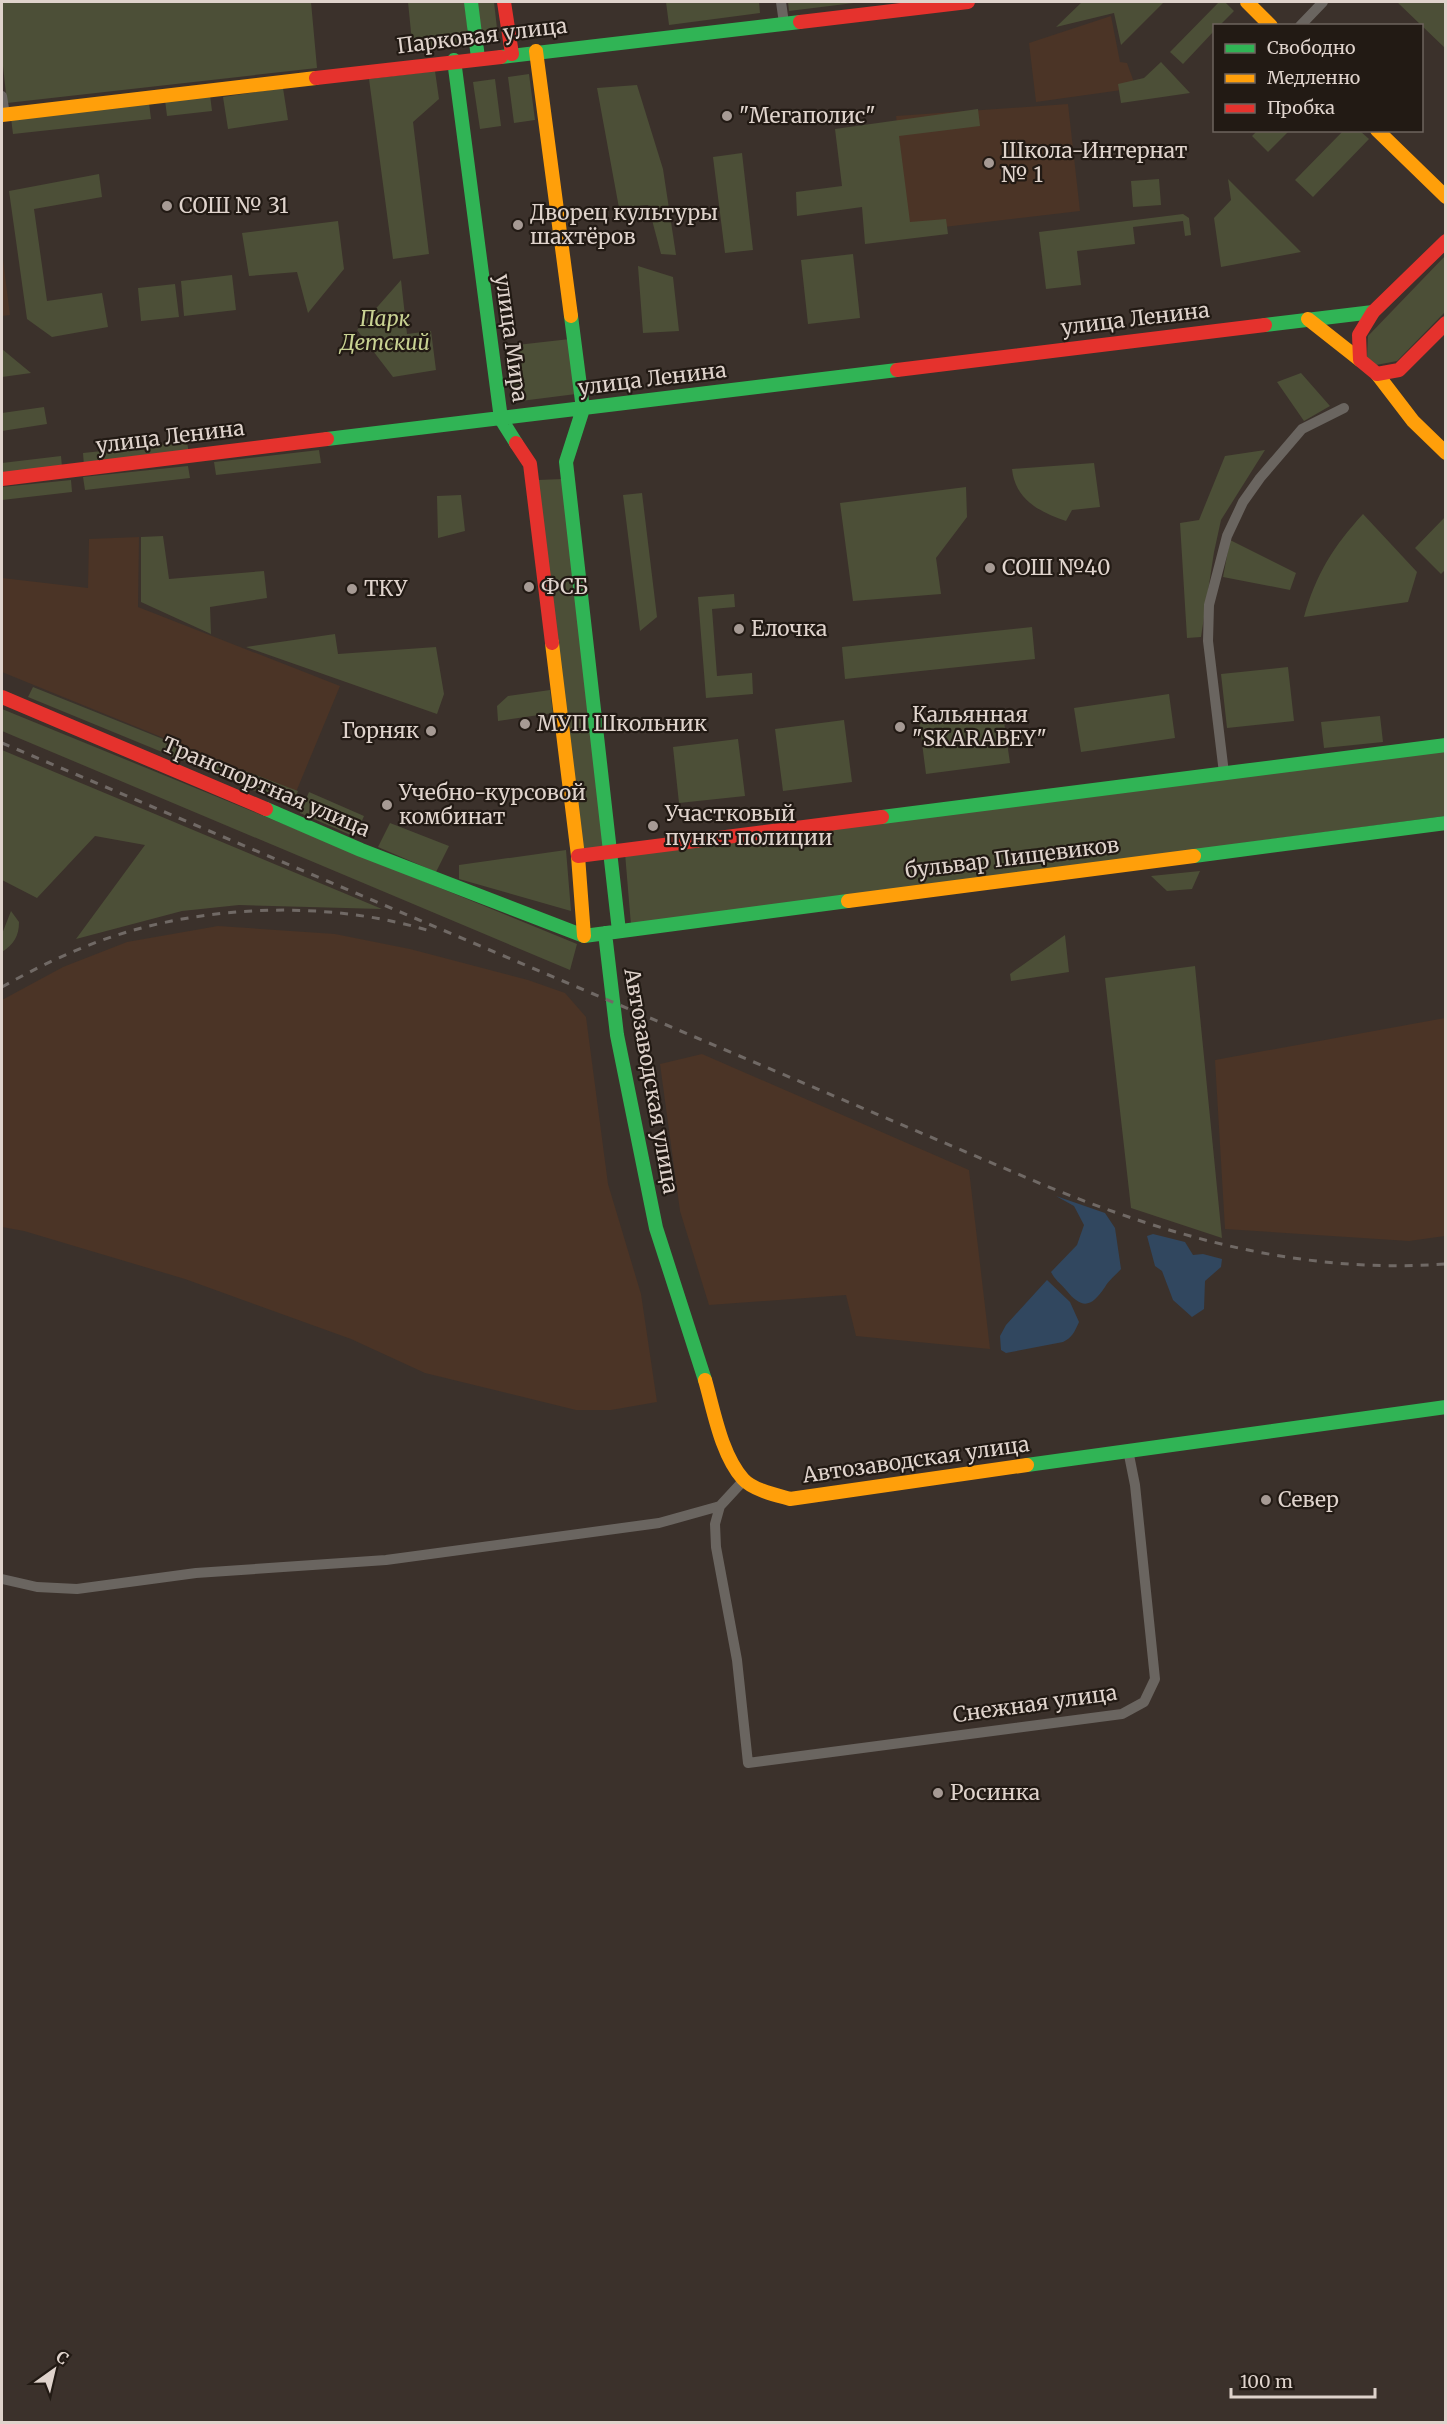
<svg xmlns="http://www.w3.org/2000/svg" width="1447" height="2424" viewBox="0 0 1447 2424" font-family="Merriweather,serif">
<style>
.built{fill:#4b3426}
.green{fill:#4c4f37}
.water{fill:#31475f}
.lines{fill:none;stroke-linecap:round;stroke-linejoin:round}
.street{stroke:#6a6560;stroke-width:10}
.fast{stroke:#30b455;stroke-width:14}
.slow{stroke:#ff9f0a;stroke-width:14}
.jam{stroke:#e5322d;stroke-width:14}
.rail{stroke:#706965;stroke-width:3;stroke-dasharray:8 8;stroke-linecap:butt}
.poi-dot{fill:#a69a94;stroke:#221a14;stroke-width:2}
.labels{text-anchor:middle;stroke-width:4.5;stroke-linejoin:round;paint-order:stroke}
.street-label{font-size:21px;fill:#dfd3cc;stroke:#221a14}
.poi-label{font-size:21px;fill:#dfd3cc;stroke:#221a14;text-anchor:start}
.park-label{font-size:21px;font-style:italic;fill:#c8d292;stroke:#221a14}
</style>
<rect width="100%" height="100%" fill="#3b312b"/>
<path class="built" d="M1111 16 1120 62 1127 63 1136 88 1036 102 1029 43Z
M1068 104 1080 211 910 231 896 116Z
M2 252 10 315 2 316Z
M139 537 138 607 340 686 296 792 2 672V578L88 588 89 539Z
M218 926 335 934 410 949 528 980 565 993 586 1017 608 1184 641 1294 657 1402 611 1410H576L425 1373 351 1339 185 1279 24 1231 2 1227V1000L63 967 127 942Z
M1445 1018V1236L1409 1241 1225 1229 1215 1060Z
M702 1054 969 1170 990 1349 856 1336 846 1295 709 1305 680 1211 660 1064Z"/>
<path class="green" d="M2 2H311L317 68 7 103 2 57Z
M408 2H465L469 46 413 52Z
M477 2H494L498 37 481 39Z
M666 2H759L760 13 669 25Z
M788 2H862L789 11Z
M1082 2H1164L1121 45 1114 13 1056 27Z
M1219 2H1225L1234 11 1220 25 1214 26V31L1183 64 1170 52Z
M1397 2H1445V48Z
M1161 62 1190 93 1121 103 1118 84 1144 78Z
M435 71 439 99 413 122 429 254 393 259 369 79Z
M529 74 535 120 514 123 508 77Z
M495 79 501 126 480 129 473 82Z
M637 85 663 169 676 255 661 254 648 205 619 208 597 88Z
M283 88 288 120 228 129 223 97Z
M210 95 212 111 167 116 165 100Z
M149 103 151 119 13 134 11 118Z
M978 109 980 126 899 136 910 222 946 219 948 234 865 244 862 207 797 216 796 192 842 186 835 129Z
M1257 131V130L1289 131 1268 152 1252 136Z
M1343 131H1360L1369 139 1313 197 1295 180Z
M742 153 753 250 725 253 713 157Z
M99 174 102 197 34 209 47 301 102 293 108 327 52 337 27 319 9 191Z
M1159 179 1161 205 1133 207 1131 181Z
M1228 179 1301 252 1221 267 1214 218 1231 200Z
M1183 214 1189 218 1191 235 1185 236 1183 221 1133 227 1135 244 1077 251 1081 285 1046 289 1039 232Z
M338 221 344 269 308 313 297 272 249 276 242 233Z
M853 254 860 318 808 324 801 260Z
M1445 256V312L1397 361 1376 365 1367 358 1368 336Z
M638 266 673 277 679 331 643 333Z
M232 275 236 310 184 316 181 281Z
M401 280 407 334 431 331 436 370 393 377 357 330Z
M175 284 179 317 141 321 138 288Z
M570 339 576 394 513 402 507 346Z
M2 349 31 373 2 377Z
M1301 373 1330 406 1304 421 1277 382Z
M44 407 47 424 2 431V413Z
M187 442 189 454 84 466 83 453Z
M319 450 321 463 216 475 214 462Z
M1265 450 1221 520 1214 552 1201 637 1187 638 1180 523 1199 520 1225 456Z
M61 456 62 467 2 475V463Z
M1094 463 1100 507 1072 510 1066 521C1039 512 1015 499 1012 469Z
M188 466 190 478 85 490 83 477Z
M563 479 604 847 581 850 538 480Z
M71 480 72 492 2 500V487Z
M966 487 967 517 936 558 941 594 853 601 840 503Z
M642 493 657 617 640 631 623 495Z
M461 495 465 531 438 538 437 496Z
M1363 514 1417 572 1408 602 1304 617C1316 574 1333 547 1363 514Z
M1445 517V570L1441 574 1415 548Z
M163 536 169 579 264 571 267 598 210 607 211 634 141 602V537Z
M1230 540 1296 573 1290 590 1223 577Z
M734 594 735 607 712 609 717 676 752 673 753 694 706 698 698 597Z
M1032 627 1035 659 845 679 842 647Z
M335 634 338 654 436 647 444 694 437 714 246 647Z
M1288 667 1294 721 1227 728 1221 674Z
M33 687 223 763 218 775 28 697Z
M550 690 553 713 498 721 497 706 508 696Z
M1169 694 1175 738 1081 752 1074 708Z
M1002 708 1010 763 926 774 919 720Z
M2 709 577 944 570 970 2 731Z
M1380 716 1383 742 1324 748 1321 722Z
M844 720 852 782 783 791 775 729Z
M738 739 745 796 679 803 673 747Z
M2 750 382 909 239 905 182 911 76 939 145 845 95 836 37 898 2 880Z
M1445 750V816L631 925 625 853Z
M240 769 298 791 293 805 234 783Z
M309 792 364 816 355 837 300 813Z
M390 823 449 846 436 872 378 847Z
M566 850 571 911 459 879V865Z
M1200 871 1192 889 1167 891 1151 876Z
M11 911 19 922C19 936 14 944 2 952V934Z
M1065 935 1069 972 1011 981 1010 974Z
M1195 966 1222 1238 1131 1208 1105 978Z"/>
<path class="water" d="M1056 1196 1105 1213 1115 1228 1121 1269C1116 1275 1109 1280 1105 1287 1092 1306 1083 1311 1066 1290 1060 1283 1055 1280 1051 1272L1077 1245 1084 1225 1074 1206Z
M1153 1234 1185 1242 1193 1255 1203 1254 1222 1259 1221 1267 1205 1281 1204 1309 1192 1317 1173 1300 1162 1271 1155 1266 1147 1236Z
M1047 1280 1070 1302 1079 1322C1075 1331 1072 1338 1063 1342L1006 1353 1001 1350 1000 1336 1006 1325Z"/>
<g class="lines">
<path class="street" d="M781 2 784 23
M1300 26 1323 2
M2 96 5 115
M1224 773 1208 641 1209 605 1227 536 1243 502 1260 478 1302 429 1344 408
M744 1480 720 1506 715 1524 716 1547 737 1660 748 1763 1122 1714 1144 1702 1155 1679 1135 1485 1128 1450
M2 1579 37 1587 77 1589 196 1573 386 1560 659 1523 720 1506"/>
<path class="fast" d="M471 2 478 58
M501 57 800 22
M454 60 501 419 516 443
M571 316 583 409 566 462 619 931
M1265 325 1373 312
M327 439 897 370
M266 809 361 850 584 936 848 901
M882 817 1446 745
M1194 856 1446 823
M605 933 617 1035 656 1228 705 1380
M1027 1465 1446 1407"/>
<path class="slow" d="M1247 2 1271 26
M536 51 571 316
M2 115 316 78
M1377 130 1446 197
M1308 319 1360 360
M1377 374 1413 421 1446 453
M552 643 578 856 584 936
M848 901 1194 856
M705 1380C714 1411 721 1454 743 1479 753 1490 776 1495 790 1499L1027 1465"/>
<path class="jam" d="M504 2 512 54
M800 22 968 2
M316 78 501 57
M1446 241 1373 312 1359 335 1360 360 1377 374 1399 370 1446 323
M897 370 1265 325
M516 443 530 464 552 643
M2 479 327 439
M2 697 266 809
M578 856 882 817"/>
<path class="rail" d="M2 743 1046 1186C1177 1239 1303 1274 1446 1264
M2 987C41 965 83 945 127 932 222 904 335 902 430 931"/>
</g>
<g class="poi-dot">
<circle cx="727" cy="116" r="6"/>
<circle cx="989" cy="163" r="6"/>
<circle cx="167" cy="206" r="6"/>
<circle cx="518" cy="225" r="6"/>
<circle cx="990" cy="568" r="6"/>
<circle cx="529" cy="587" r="6"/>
<circle cx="352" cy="589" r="6"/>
<circle cx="739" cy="629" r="6"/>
<circle cx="525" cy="724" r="6"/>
<circle cx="900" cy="727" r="6"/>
<circle cx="431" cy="731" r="6"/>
<circle cx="387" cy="805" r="6"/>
<circle cx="653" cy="826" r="6"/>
<circle cx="1266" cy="1500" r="6"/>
<circle cx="938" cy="1793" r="6"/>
</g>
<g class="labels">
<g class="street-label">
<text transform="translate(482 36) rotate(-7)" y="7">Парковая улица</text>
<text transform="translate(1135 319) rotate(-7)" y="7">улица Ленина</text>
<text transform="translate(511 338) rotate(82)" y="7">улица Мира</text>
<text transform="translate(652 379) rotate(-7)" y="7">улица Ленина</text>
<text transform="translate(170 437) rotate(-7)" y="7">улица Ленина</text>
<text transform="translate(266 787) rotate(23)" y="7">Транспортная улица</text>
<text transform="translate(1012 858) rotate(-7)" y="7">бульвар Пищевиков</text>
<text transform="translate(651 1081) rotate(80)" y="7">Автозаводская улица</text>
<text transform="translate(916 1460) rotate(-8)" y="7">Автозаводская улица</text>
<text transform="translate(1035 1704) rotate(-8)" y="7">Снежная улица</text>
</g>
<g class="poi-label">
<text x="739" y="123">"Мегаполис"</text>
<text x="1001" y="158">Школа-Интернат<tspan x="1001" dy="24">№ 1</tspan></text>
<text x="179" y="213">СОШ № 31</text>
<text x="530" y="220">Дворец культуры<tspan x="530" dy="24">шахтёров</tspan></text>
<text x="1002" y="575">СОШ №40</text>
<text x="541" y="594">ФСБ</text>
<text x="364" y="596">ТКУ</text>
<text x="751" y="636">Елочка</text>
<text x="912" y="722">Кальянная<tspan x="912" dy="24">"SKARABEY"</tspan></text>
<text x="537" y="731">МУП Школьник</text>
<text x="419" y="738" text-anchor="end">Горняк</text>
<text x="399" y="800">Учебно-курсовой<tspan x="399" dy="24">комбинат</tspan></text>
<text x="665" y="821">Участковый<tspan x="665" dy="24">пункт полиции</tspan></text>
<text x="1278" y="1507">Север</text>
<text x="950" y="1800">Росинка</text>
</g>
<g class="park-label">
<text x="385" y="326">Парк<tspan x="385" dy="24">Детский</tspan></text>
</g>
</g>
<rect width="1447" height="2424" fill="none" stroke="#dfd3cc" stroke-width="6"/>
<rect x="1213" y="24" width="210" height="108" fill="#221a14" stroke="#6e645e" stroke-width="1.5"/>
<rect x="1225" y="44" width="30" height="9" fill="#30b455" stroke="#6e645e" stroke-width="1.5"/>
<text x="1267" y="54" font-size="18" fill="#dfd3cc">Свободно</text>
<rect x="1225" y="74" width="30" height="9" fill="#ff9f0a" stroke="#6e645e" stroke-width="1.5"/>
<text x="1267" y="84" font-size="18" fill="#dfd3cc">Медленно</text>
<rect x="1225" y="104" width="30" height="9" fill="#e5322d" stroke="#6e645e" stroke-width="1.5"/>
<text x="1267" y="114" font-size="18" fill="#dfd3cc">Пробка</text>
<g transform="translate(54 2370) rotate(34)" stroke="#221a14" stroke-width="4.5" paint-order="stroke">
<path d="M0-4.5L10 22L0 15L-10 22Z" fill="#dfd3cc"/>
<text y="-9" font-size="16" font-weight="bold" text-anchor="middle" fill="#dfd3cc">С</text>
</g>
<path d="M1231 2388v9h144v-9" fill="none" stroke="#dfd3cc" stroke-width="3"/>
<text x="1240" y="2388" font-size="18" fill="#dfd3cc" stroke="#221a14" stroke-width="4.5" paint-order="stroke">100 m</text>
</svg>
